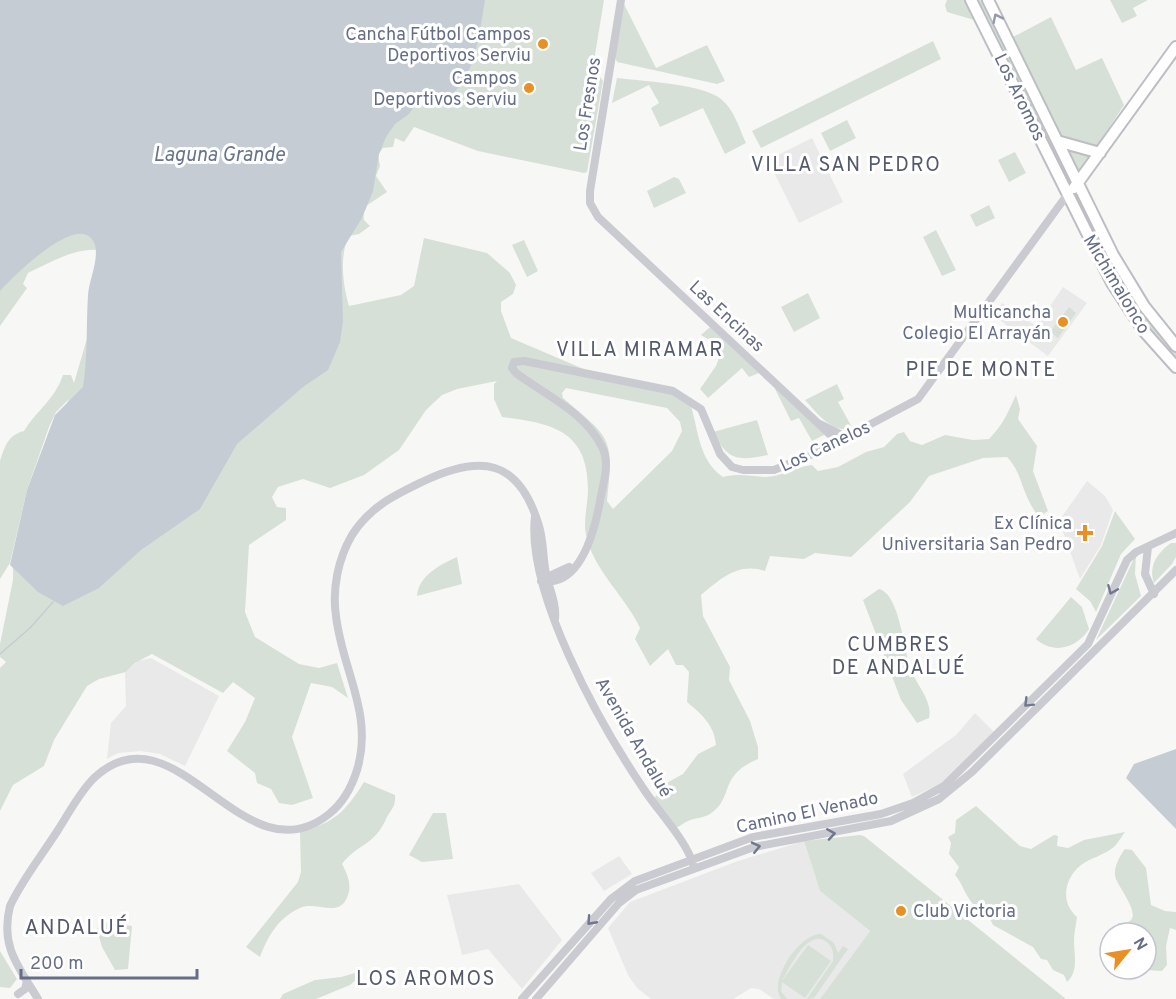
<svg xmlns="http://www.w3.org/2000/svg" width="1176" height="999" viewBox="0 0 1176 999" font-family="Overpass,sans-serif">
<style>
.built{fill:#e8e9e8}
.green{fill:#d7e0d6;fill-rule:evenodd}
.water{fill:#c6ccd3}
.lines{fill:none;stroke-linecap:round;stroke-linejoin:round}
.stream{stroke:#c6ccd3;stroke-width:1.5}
.major-casing{stroke:#bcbec3;stroke-width:14}
.minor{stroke:#cacbd0;stroke-width:8}
.major{stroke:#fff;stroke-width:10}
.oneway{stroke:#949aab}
.oneway2{stroke:#70778e}
.poi-dot{fill:#e99024;stroke:#fff;stroke-width:2}
.labels{text-anchor:middle;stroke-width:6;stroke-linejoin:round;paint-order:stroke}
.poi-label{font-size:18px;fill:#666e87;stroke:#fff;text-anchor:end}
.street-label{font-size:18px;fill:#666e87;stroke:#fff}
.water-label{font-size:20px;font-style:italic;fill:#67758a;stroke:#fff}
.neighbourhood-label{font-size:20px;letter-spacing:1.5px;fill:#545a6c;stroke:#fff}
.quarter-label{font-size:21px;letter-spacing:1.5px;fill:#545a6c;stroke:#fff}
</style>
<rect width="100%" height="100%" fill="#f7f8f5"/>
<path class="built" d="M812 138 843 202 799 223 768 160Z
M1063 287 1087 303 1048 356 993 315 1002 303 1033 324H1038Z
M1087 481 1105 496 1113 510 1101 545 1080 579 1059 521Z
M151 658 219 696 185 766 160 754 141 751 118 753 107 759 111 723 126 706 125 673 138 661Z
M975 713 995 733 945 782 912 797 903 774 956 735Z
M804 841 820 891 870 931 820 999H774L759 989 751 988 733 999H651L637 988 628 975 608 928 630 902 738 861Z
M619 856 632 874 604 891 591 873Z
M519 884 562 940 522 989 488 949 462 955 447 895Z"/>
<path class="green" d="M0 0H604L593 67 603 81 587 172 584 173 478 151 414 127 404 142 395 138 393 147 383 148 378 155 380 166 376 176 387 192 363 208 364 220 370 226 359 234 349 236C339 256 343 285 349 306L401 295 414 286 424 238 487 253 510 273 516 285 513 294 501 302V311L511 338 614 382 659 389 689 400C699 428 697 459 723 477 738 473 750 476 765 477 780 477 796 467 812 465L818 471 838 467 866 452 884 447 897 434 904 432 910 441 922 445 945 435 973 440 989 439C1003 425 1008 412 1016 395L1020 409 1018 419 1037 446 1033 471 1048 511 1039 517C1021 495 1023 473 1007 457L983 458 929 476 910 502 851 557 815 553 804 559 770 556 765 571C739 562 721 578 701 595L703 616 730 667 729 680 750 721 758 747V759C717 776 735 798 710 814 704 818 694 818 688 821 683 823 681 826 676 828L654 799 663 785 683 774 698 754 716 745C714 724 701 714 687 702L689 672 683 665H676L668 649 650 666 635 639 640 628 637 622C622 594 593 568 586 535 583 521 588 503 588 489 588 430 551 423 502 417L494 399V384L497 381 457 389 442 395 426 410 399 450 364 475 330 488 303 479 278 487 272 497 277 507 286 508V520L249 545 245 612 255 637 299 664 319 668 337 663 348 698 332 687 311 683 292 737 313 798 292 805 279 803 271 789 257 783 255 773 227 751 245 722 255 698 233 682 223 693 152 654 135 663 126 672 99 679 87 686 54 740 44 766 13 785 0 811V668L6 662 0 657V644L13 580V554L31 484 69 399 56 412 49 427 27 490 10 563 0 579V461C5 446 8 435 24 431 37 410 55 399 63 375H71L74 383 93 318 105 251C78 245 52 262 28 273L23 284 27 288 0 326ZM566 388 667 408 680 422 682 431 672 451 613 509 607 501C614 436 611 439 563 398L562 393Z
M947 0H965L974 20 947 12 945 5Z
M976 0H984L1067 171 1176 350V362L1150 333 1123 292Z
M1110 0H1148L1133 8 1137 16 1122 23Z
M624 4 656 68 707 45 725 81 717 84 617 62 615 57Z
M1051 17 1076 70 1102 58 1124 105 1076 178 1013 37Z
M933 41 941 59 761 148 752 131Z
M617 78C642 81 703 84 721 99 734 109 739 128 746 143L725 154 703 108 660 127 651 108 659 103 649 85 612 103Z
M847 120 856 138 830 151 821 133Z
M1015 152 1026 173 1009 182 998 160Z
M674 177 679 179 686 193 654 208 647 191Z
M989 205 995 218 976 227 970 215Z
M936 230 956 270 942 276 923 237Z
M524 240 538 271 527 277 512 245Z
M808 293 820 318 794 332 781 307Z
M1069 307 1076 313 1058 338 1050 332Z
M710 327 759 373 749 377 742 368 708 398 700 389 716 366 723 348 701 335Z
M837 384 844 399 838 402 853 429C831 433 818 414 805 400Z
M777 388 824 433V435L812 441 799 418 791 421 775 389Z
M757 420 768 455C738 461 728 461 713 432Z
M1115 511 1135 539 1121 554 1096 612 1090 601 1076 589 1102 546Z
M1171 543H1176V557L1172 564 1154 583C1148 566 1157 553 1171 543Z
M1136 554 1135 574 1141 596 1096 640Z
M457 557 462 584 417 596C419 575 440 565 457 557Z
M879 589C900 594 904 652 911 670 917 686 933 701 929 718L917 723 901 700 863 600Z
M1071 597 1082 607 1089 629C1077 648 1054 655 1036 639Z
M364 782 395 795C396 806 392 808 387 817 374 847 358 843 342 864 347 873 352 885 348 895 340 920 316 900 300 908 278 918 268 936 260 957L246 947 298 882 301 872 300 832C334 823 345 812 364 782Z
M976 806 1020 846 1031 849 1054 835 1058 836 1057 846 1068 848 1084 840 1125 832C1122 836 1118 843 1114 847 1104 855 1091 858 1081 865 1064 879 1060 902 1077 917 1076 925 1074 933 1074 941 1074 955 1079 971 1067 982L1064 975 1053 970 1047 960 1041 959 1033 947 993 925C989 913 976 910 970 900 964 892 962 883 955 875L959 867 949 854 951 843 948 837 955 833 956 820Z
M433 813H446L453 859 422 862 409 855Z
M860 835 864 836 1066 999H820L870 931 820 891 804 841Z
M1125 849 1132 850 1146 868 1151 905 1165 911 1176 912V930L1170 928 1166 946 1167 965 1162 971 1127 969H1146V933H1120L1117 929 1118 923C1153 925 1115 886 1115 875 1114 867 1120 855 1125 849Z
M101 922 132 926 128 969 115 970 102 947 97 930Z
M821 934 834 943 838 953 843 946 848 949 814 998 807 999 833 961C834 955 833 948 828 943 809 925 789 968 782 981L808 945 831 961 805 998 782 982 781 991 787 999H781C768 980 800 933 821 934Z
M0 951 17 979 10 988 0 987Z
M355 973 358 978 350 985 316 999H280L283 994 315 980 341 977Z"/>
<path class="water" d="M0 0H485C480 28 476 76 451 95 442 101 429 96 419 99L409 114 395 124 386 137 379 154 373 191 362 218 341 252 343 321 340 342 328 370 303 387 237 444 200 509 141 550 99 588 63 606 38 592 10 565 27 490 55 415 83 387C88 356 86 325 88 295 89 280 99 260 95 245 82 206 11 279 0 291Z
M1176 749V829L1126 778 1134 764Z"/>
<g class="lines">
<path class="stream" d="M0 654 30 628 53 602"/>
<defs>
<path id="major" d="M971 0 1112 283 1143 330 1176 367
M988 0 1113 255 1144 306 1176 346
M1057 141 1100 153
M1074 188 1176 47"/>
</defs>
<use href="#major" class="major-casing"/>
<path class="minor" d="M621 0 590 191V203L598 217 838 442
M820 424 846 437
M535 516C526 593 600 724 643 788 657 810 686 840 693 864
M1148 547 1145 574 1154 594
M543 579 569 567
M541 581C583 588 596 525 601 496 604 481 610 461 602 447 585 412 545 395 516 373L512 368 514 362 524 361 673 391 701 409 720 454 732 467 743 470H774L820 451 918 399 1067 195
M18 994 25 989 27 981
M38 999C18 966 0 946 10 906 22 880 42 855 58 830 69 813 79 793 94 778 176 701 243 883 329 814 343 803 352 786 357 770 374 714 342 670 336 616 332 589 338 559 352 535 370 507 393 496 422 482 480 454 519 458 539 526 543 539 543 554 545 568 547 584 557 602 555 619
M522 999 611 899 635 881 753 837 881 814 913 803 944 786 1088 644 1127 560 1136 552 1176 533
M536 999 619 903 636 890 754 847 891 821 939 799 972 772 1176 570"/>
<use href="#major" class="major"/>
</g>
<defs><path id="oneway-chevron" d="M-2-3.5L2.5 0L-2 3.5" fill="none" stroke-width="1.6" stroke-linecap="round" stroke-linejoin="round" transform="scale(1.5)"/></defs>
<use class="oneway" href="#oneway-chevron" transform="translate(997 18) rotate(-116)"/>
<g class="oneway2">
<use href="#oneway-chevron" transform="translate(1112 590) rotate(113)"/>
<use href="#oneway-chevron" transform="translate(1028 703) rotate(135)"/>
<use href="#oneway-chevron" transform="translate(831 834) rotate(-9)"/>
<use href="#oneway-chevron" transform="translate(756 847) rotate(-13)"/>
<use href="#oneway-chevron" transform="translate(591 921) rotate(132)"/>
</g>
<g class="poi-dot">
<circle cx="543" cy="44" r="6"/>
<circle cx="529" cy="88" r="6"/>
<circle cx="1063" cy="322" r="6"/>
<path d="M1082 524h6v6h6v6h-6v6h-6v-6h-6v-6h6z"/>
<circle cx="901" cy="911" r="6"/>
</g>
<g class="labels">
<g class="poi-label">
<text x="531" y="40">Cancha Fútbol Campos<tspan x="531" dy="21">Deportivos Serviu</tspan></text>
<text x="517" y="84">Campos<tspan x="517" dy="21">Deportivos Serviu</tspan></text>
<text x="1051" y="318">Multicancha<tspan x="1051" dy="21">Colegio El Arrayán</tspan></text>
<text x="1072" y="529">Ex Clínica<tspan x="1072" dy="21">Universitaria San Pedro</tspan></text>
<text x="913" y="917" text-anchor="start">Club Victoria</text>
</g>
<g class="street-label">
<text transform="translate(1020 97) rotate(64)" y="6">Los Aromos</text>
<text transform="translate(587 104) rotate(-81)" y="6">Los Fresnos</text>
<text transform="translate(1117 284) rotate(59)" y="6">Michimalonco</text>
<text transform="translate(727 316) rotate(43)" y="6">Las Encinas</text>
<text transform="translate(825 446) rotate(-25)" y="6">Los Canelos</text>
<text transform="translate(634 737) rotate(60)" y="6">Avenida Andalué</text>
<text transform="translate(807 812) rotate(-12)" y="6">Camino El Venado</text>
</g>
<g class="water-label">
<text x="219" y="161">Laguna Grande</text>
</g>
<g class="neighbourhood-label">
<text x="846" y="171">VILLA SAN PEDRO</text>
<text x="640" y="356">VILLA MIRAMAR</text>
<text x="981" y="376">PIE DE MONTE</text>
<text x="899" y="651">CUMBRES<tspan x="899" dy="23">DE ANDALUÉ</tspan></text>
<text x="426" y="985">LOS AROMOS</text>
</g>
<g class="quarter-label">
<text x="77" y="934">ANDALUÉ</text>
</g>
</g>
<g transform="translate(1128 951) rotate(60)"><circle r="28" fill="#ffffff" stroke="#c2c5cf" stroke-width="1.5"/>
<path d="M0-4.5L10 22L0 15L-10 22Z" fill="#e99024"/>
<text y="-9" font-size="16" font-weight="bold" text-anchor="middle" fill="#666e87">N</text>
</g>
<path d="M21 969v9h176v-9" fill="none" stroke="#666e87" stroke-width="3"/>
<text x="30" y="969" font-size="18" fill="#666e87" stroke="#ffffff" stroke-width="4.5" paint-order="stroke">200 m</text>
</svg>
